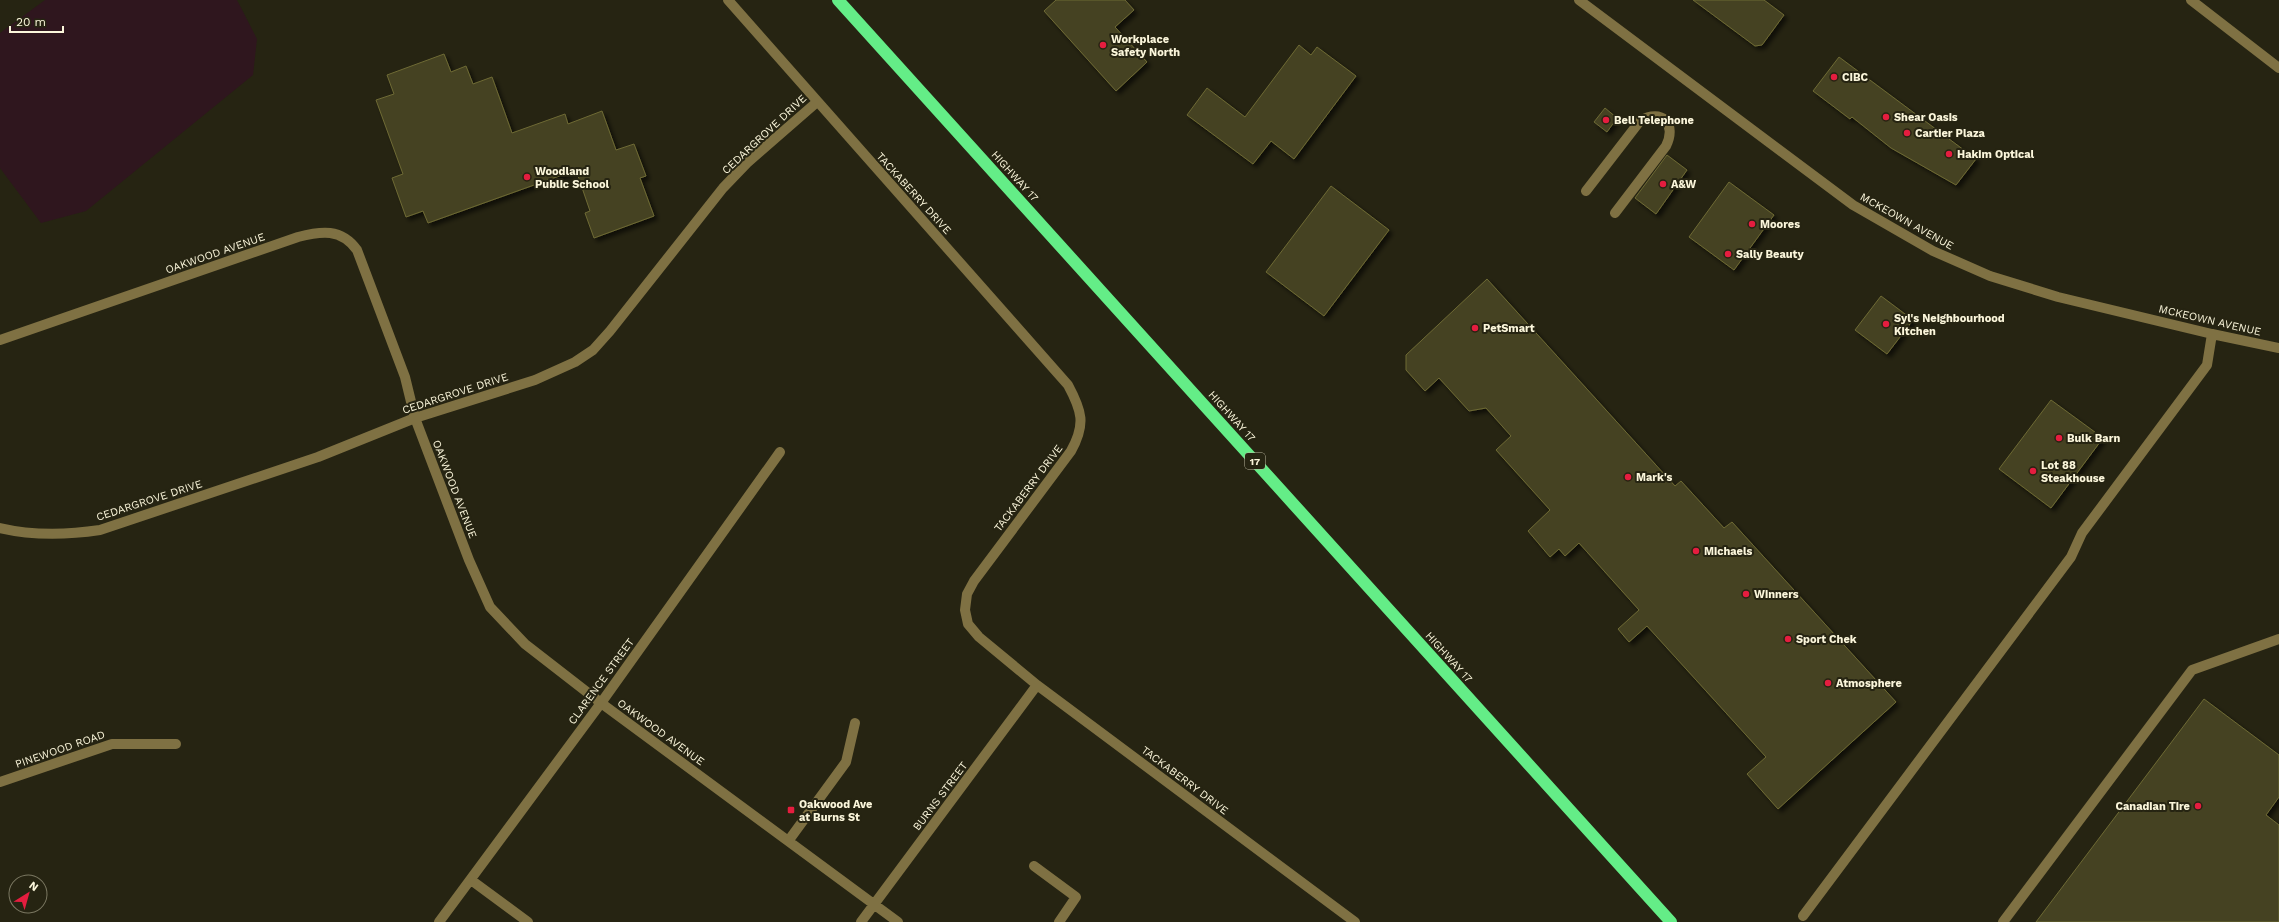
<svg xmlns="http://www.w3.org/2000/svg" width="2279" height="922" viewBox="0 0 2279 922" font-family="'Work Sans',sans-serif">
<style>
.green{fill:#2f161e}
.building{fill:#454221;stroke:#6e6a35;filter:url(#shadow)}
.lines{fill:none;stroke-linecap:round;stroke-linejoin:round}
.minor{stroke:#7f7143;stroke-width:10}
.highway{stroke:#64ed87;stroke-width:12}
.poi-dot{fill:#e51d3f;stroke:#262412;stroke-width:1.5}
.labels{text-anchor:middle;stroke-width:4;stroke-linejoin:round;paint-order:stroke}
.shield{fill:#262412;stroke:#bbb79f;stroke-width:1}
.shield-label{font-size:10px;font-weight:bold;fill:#fbf6db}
.poi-label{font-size:11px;font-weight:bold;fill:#fbf6db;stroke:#262412;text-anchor:start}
.street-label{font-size:11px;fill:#fbf6db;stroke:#262412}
</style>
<defs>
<filter id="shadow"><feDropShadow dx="3.5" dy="3.5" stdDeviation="2" flood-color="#0009"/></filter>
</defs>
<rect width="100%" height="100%" fill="#262412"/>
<path class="green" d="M45 0H237L257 39 253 75 86 211 41 223 0 168V33Z"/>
<path class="building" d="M1056 0H1125L1134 10 1115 27 1147 62 1116 91 1044 11Z
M1693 0H1764L1784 15 1762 45 1755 46Z
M1299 45 1311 55 1317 47 1356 76 1294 159 1271 141 1253 164 1187 115 1207 88 1245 117Z
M444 54 451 72 466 66 473 84 492 77 512 133 565 114 568 124 602 111 616 150 634 144 646 176 640 178 654 216 594 238 585 213 590 211 576 170 428 223 423 211 406 217 392 178 403 174 376 100 394 94 387 75Z
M1839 57 1976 159 1956 185 1891 148 1852 117 1850 119 1813 91Z
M1605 108 1617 118 1607 132 1594 122Z
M1667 155 1687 170 1656 214 1635 198Z
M1729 182 1774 215 1734 270 1689 237Z
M1331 186 1389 230 1324 316 1266 272Z
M1487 279 1675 486 1681 481 1724 528 1732 522 1896 702 1778 809 1747 774 1766 757 1647 626 1629 642 1618 629 1639 610 1579 543 1565 556 1559 549 1550 557 1528 531 1550 510 1496 450 1511 436 1486 408 1469 411 1439 378 1425 391 1406 370V355Z
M1881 296 1913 320 1887 354 1855 330Z
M2051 400 2103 438 2051 508 1999 469Z
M2204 699 2279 755V797L2266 815 2279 825V922H2036Z"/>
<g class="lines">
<path class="minor" d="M728 0 1068 385C1082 411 1086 424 1071 451L974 581 967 594 965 610 968 624 979 637 1037 685 1355 922
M1579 0 1853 205 1933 251 1990 276 2058 297 2212 334 2279 348
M2191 0 2279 68
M1586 191 1640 121C1662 108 1677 124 1666 146L1615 213
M0 340 298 237C321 231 341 228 357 250L405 377 415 418 469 560 490 607 525 644 601 703 898 922
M0 528C34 536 66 535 100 530L318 457 415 418 535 380 575 362 593 350 610 331 723 188 747 163 817 102
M0 782 112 744H176
M789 840 846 762 855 723
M1034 866 1076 897 1059 922
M471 880 528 922
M1803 916 2071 557 2082 533 2207 365 2212 334
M439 922 601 703 780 452
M861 922 1037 685
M2003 922 2192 670 2279 639"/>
<path class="highway" d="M838 0 1671 922"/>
</g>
<g class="poi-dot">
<circle cx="1103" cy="45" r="4"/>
<circle cx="1834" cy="77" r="4"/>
<circle cx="1886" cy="117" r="4"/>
<circle cx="1606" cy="120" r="4"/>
<circle cx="1907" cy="133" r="4"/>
<circle cx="1949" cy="154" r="4"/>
<circle cx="527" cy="177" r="4"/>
<circle cx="1663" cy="184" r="4"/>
<circle cx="1752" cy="224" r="4"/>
<circle cx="1728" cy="254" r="4"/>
<circle cx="1886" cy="324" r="4"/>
<circle cx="1475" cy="328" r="4"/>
<circle cx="2059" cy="438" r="4"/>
<circle cx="2033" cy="471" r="4"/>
<circle cx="1628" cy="477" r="4"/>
<circle cx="1696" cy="551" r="4"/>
<circle cx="1746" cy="594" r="4"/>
<circle cx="1788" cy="639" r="4"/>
<circle cx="1828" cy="683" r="4"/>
<circle cx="2198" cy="806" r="4"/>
<rect x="787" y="806" width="8" height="8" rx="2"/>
</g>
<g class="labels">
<rect class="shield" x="1245" y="453" width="20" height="16" rx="3"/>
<g class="shield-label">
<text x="1255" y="465">17</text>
</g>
<g class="poi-label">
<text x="1111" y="43">Workplace<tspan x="1111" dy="13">Safety North</tspan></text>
<text x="1842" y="81">CIBC</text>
<text x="1894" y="121">Shear Oasis</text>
<text x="1614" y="124">Bell Telephone</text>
<text x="1915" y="137">Cartier Plaza</text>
<text x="1957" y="158">Hakim Optical</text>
<text x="535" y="175">Woodland<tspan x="535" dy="13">Public School</tspan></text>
<text x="1671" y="188">A&amp;W</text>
<text x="1760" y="228">Moores</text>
<text x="1736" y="258">Sally Beauty</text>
<text x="1894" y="322">Syl's Neighbourhood<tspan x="1894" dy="13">Kitchen</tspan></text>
<text x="1483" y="332">PetSmart</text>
<text x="2067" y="442">Bulk Barn</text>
<text x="2041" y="469">Lot 88<tspan x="2041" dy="13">Steakhouse</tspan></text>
<text x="1636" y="481">Mark's</text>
<text x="1704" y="555">Michaels</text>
<text x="1754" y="598">Winners</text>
<text x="1796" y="643">Sport Chek</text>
<text x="1836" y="687">Atmosphere</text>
<text x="799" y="808">Oakwood Ave<tspan x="799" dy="13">at Burns St</tspan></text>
<text x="2190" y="810" text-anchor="end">Canadian Tire</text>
</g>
<g class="street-label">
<text transform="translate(764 134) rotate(-43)" y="4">CEDARGROVE DRIVE</text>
<text transform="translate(1015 176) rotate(48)" y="4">HIGHWAY 17</text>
<text transform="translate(914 193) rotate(48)" y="4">TACKABERRY DRIVE</text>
<text transform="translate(1907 221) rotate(29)" y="4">MCKEOWN AVENUE</text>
<text transform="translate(215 253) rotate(-19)" y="4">OAKWOOD AVENUE</text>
<text transform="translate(2210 320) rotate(13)" y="4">MCKEOWN AVENUE</text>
<text transform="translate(455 393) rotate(-18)" y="4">CEDARGROVE DRIVE</text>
<text transform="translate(1232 416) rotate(48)" y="4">HIGHWAY 17</text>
<text transform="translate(1028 488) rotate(-53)" y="4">TACKABERRY DRIVE</text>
<text transform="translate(455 489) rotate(69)" y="4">OAKWOOD AVENUE</text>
<text transform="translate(149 500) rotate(-18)" y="4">CEDARGROVE DRIVE</text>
<text transform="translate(1449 657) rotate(48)" y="4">HIGHWAY 17</text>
<text transform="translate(601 681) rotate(-54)" y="4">CLARENCE STREET</text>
<text transform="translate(661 732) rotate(36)" y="4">OAKWOOD AVENUE</text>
<text transform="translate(60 749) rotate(-19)" y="4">PINEWOOD ROAD</text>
<text transform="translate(1185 780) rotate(37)" y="4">TACKABERRY DRIVE</text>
<text transform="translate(940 796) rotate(-53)" y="4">BURNS STREET</text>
</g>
</g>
<g transform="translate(28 894) rotate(37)"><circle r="19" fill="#262412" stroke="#7b7862"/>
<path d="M0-3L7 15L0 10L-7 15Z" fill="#e51d3f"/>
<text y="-6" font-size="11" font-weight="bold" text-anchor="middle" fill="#fbf6db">N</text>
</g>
<path d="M10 26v6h53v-6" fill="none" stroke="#fbf6db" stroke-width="2"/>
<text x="16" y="26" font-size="12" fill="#fbf6db" stroke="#262412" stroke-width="3" paint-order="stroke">20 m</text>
</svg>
